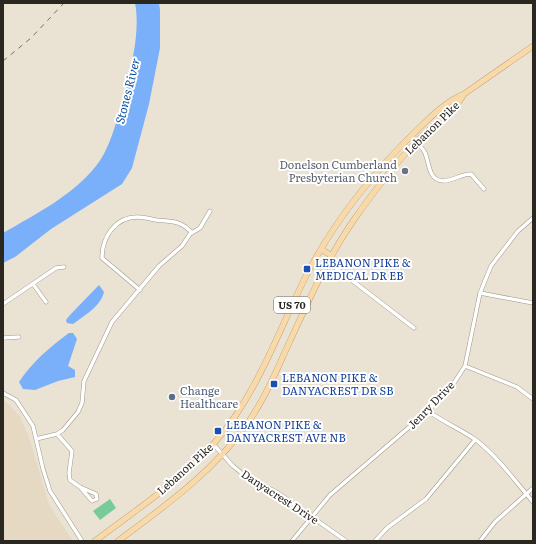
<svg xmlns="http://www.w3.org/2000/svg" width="536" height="544" viewBox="0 0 536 544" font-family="Literata,serif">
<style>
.built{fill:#e5d9c3}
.green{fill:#77cb99}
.water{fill:#7aaff9}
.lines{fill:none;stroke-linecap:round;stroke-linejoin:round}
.minor-casing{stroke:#9f988a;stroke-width:4.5}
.primary-casing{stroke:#ad8a56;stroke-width:6}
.minor{stroke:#fff;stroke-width:3.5}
.primary{stroke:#f8d9aa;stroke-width:5.5}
.rail{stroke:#757067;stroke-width:1;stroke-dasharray:5 5;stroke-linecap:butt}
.worship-dot{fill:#6b7280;stroke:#fff;stroke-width:1.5}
.transit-dot{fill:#1a4fb4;stroke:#fff;stroke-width:1.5}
.service-dot{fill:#5c6f8a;stroke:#fff;stroke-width:1.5}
.labels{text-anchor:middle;stroke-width:4;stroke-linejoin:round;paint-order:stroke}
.shield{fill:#fff;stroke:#6a6864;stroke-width:1}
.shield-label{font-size:10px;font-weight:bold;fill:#2a2721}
.street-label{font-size:11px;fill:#2a2721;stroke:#fff}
.worship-label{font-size:11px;fill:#5b616d;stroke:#fff;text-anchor:end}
.transit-label{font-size:11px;fill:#164399;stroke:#fff;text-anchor:start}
.service-label{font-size:11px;fill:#4e5e75;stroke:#fff;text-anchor:start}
.water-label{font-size:12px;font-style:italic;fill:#0851a6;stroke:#fff}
</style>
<rect width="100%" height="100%" fill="#eae2d3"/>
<path class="built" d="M3 399 20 416 30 440 49 505 73 541H3Z"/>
<path class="green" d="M110 499 116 508 100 520 93 511Z"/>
<path class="water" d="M135 3H159L160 10V48L149 104 132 168 122 184 51 229 15 257 3 263V233C36 214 72 196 96 166 112 147 120 108 127 84 133 59 140 28 135 3Z
M99 285 104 292C101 306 84 316 73 324L67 323 66 320 70 315Z
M69 333H73L77 339 68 366 75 370V377L58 381 35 390 23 389 19 382C32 362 50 347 69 333Z"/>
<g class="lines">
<defs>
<path id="minor" d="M416 142C419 145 422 148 424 151 430 161 427 180 443 181 453 181 461 174 471 174L484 189
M328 262 414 328
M33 284 46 302
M140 290 102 258C102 237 115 217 138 217 144 217 150 219 156 220 172 222 181 220 192 233
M480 293 533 303
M3 304 56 268 64 267
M3 338 19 337
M465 366 517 387 533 399
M3 393 16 400 33 426 43 469 50 491 82 541
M428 411C443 422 462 430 476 440 498 457 515 481 533 502
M57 434 72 451 69 473 70 480 80 487 92 501 97 499 96 494 80 487
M36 439 57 434 63 430 78 412 82 403 84 381 112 322 159 266 182 246 190 234 200 228 210 211
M213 444 233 466 244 475 278 493 346 541
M292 541 330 495 428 411 452 386 465 366 480 293 491 266 518 231 533 218
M375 541 387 528 426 499 475 440
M480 541 495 522 533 488"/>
<path id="primary" d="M321 249 332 256
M95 541C145 503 201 468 236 415 266 370 284 319 308 272 334 223 369 178 408 139 425 123 442 103 464 94L533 46
M118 541C165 506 213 472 247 424 265 399 277 369 290 341 309 300 327 259 353 221 372 194 392 167 415 143 430 127 453 114 464 94"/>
</defs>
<use href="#minor" class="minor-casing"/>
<use href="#primary" class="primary-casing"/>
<use href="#minor" class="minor"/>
<use href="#primary" class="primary"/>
<path class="rail" d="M3 61 31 38 64 3"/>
</g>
<circle class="worship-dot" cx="405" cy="171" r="4"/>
<g class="transit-dot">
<rect x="303" y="265" width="8" height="8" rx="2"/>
<rect x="270" y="380" width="8" height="8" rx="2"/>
<rect x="214" y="427" width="8" height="8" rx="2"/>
</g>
<circle class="service-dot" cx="172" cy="397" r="4"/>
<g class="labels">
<rect class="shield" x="274" y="297" width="36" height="16" rx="3"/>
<g class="shield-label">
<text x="292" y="309">US 70</text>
</g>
<g class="street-label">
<text transform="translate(432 128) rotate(-44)" y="4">Lebanon Pike</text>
<text transform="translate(431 405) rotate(-46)" y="4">Jenry Drive</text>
<text transform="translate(185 469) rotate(-42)" y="4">Lebanon Pike</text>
<text transform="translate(280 497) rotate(33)" y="4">Danyacrest Drive</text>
</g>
<g class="worship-label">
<text x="397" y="169">Donelson Cumberland<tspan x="397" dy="13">Presbyterian Church</tspan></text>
</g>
<g class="transit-label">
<text x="315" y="267">LEBANON PIKE &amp;<tspan x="315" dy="13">MEDICAL DR EB</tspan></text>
<text x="282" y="382">LEBANON PIKE &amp;<tspan x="282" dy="13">DANYACREST DR SB</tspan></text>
<text x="226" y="429">LEBANON PIKE &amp;<tspan x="226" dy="13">DANYACREST AVE NB</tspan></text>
</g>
<g class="service-label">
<text x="180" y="395">Change<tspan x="180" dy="13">Healthcare</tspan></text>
</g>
<g class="water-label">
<text transform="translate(128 91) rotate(-76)" y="4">Stones River</text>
</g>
</g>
<rect width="536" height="544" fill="none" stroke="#2a2721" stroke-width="8"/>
</svg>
